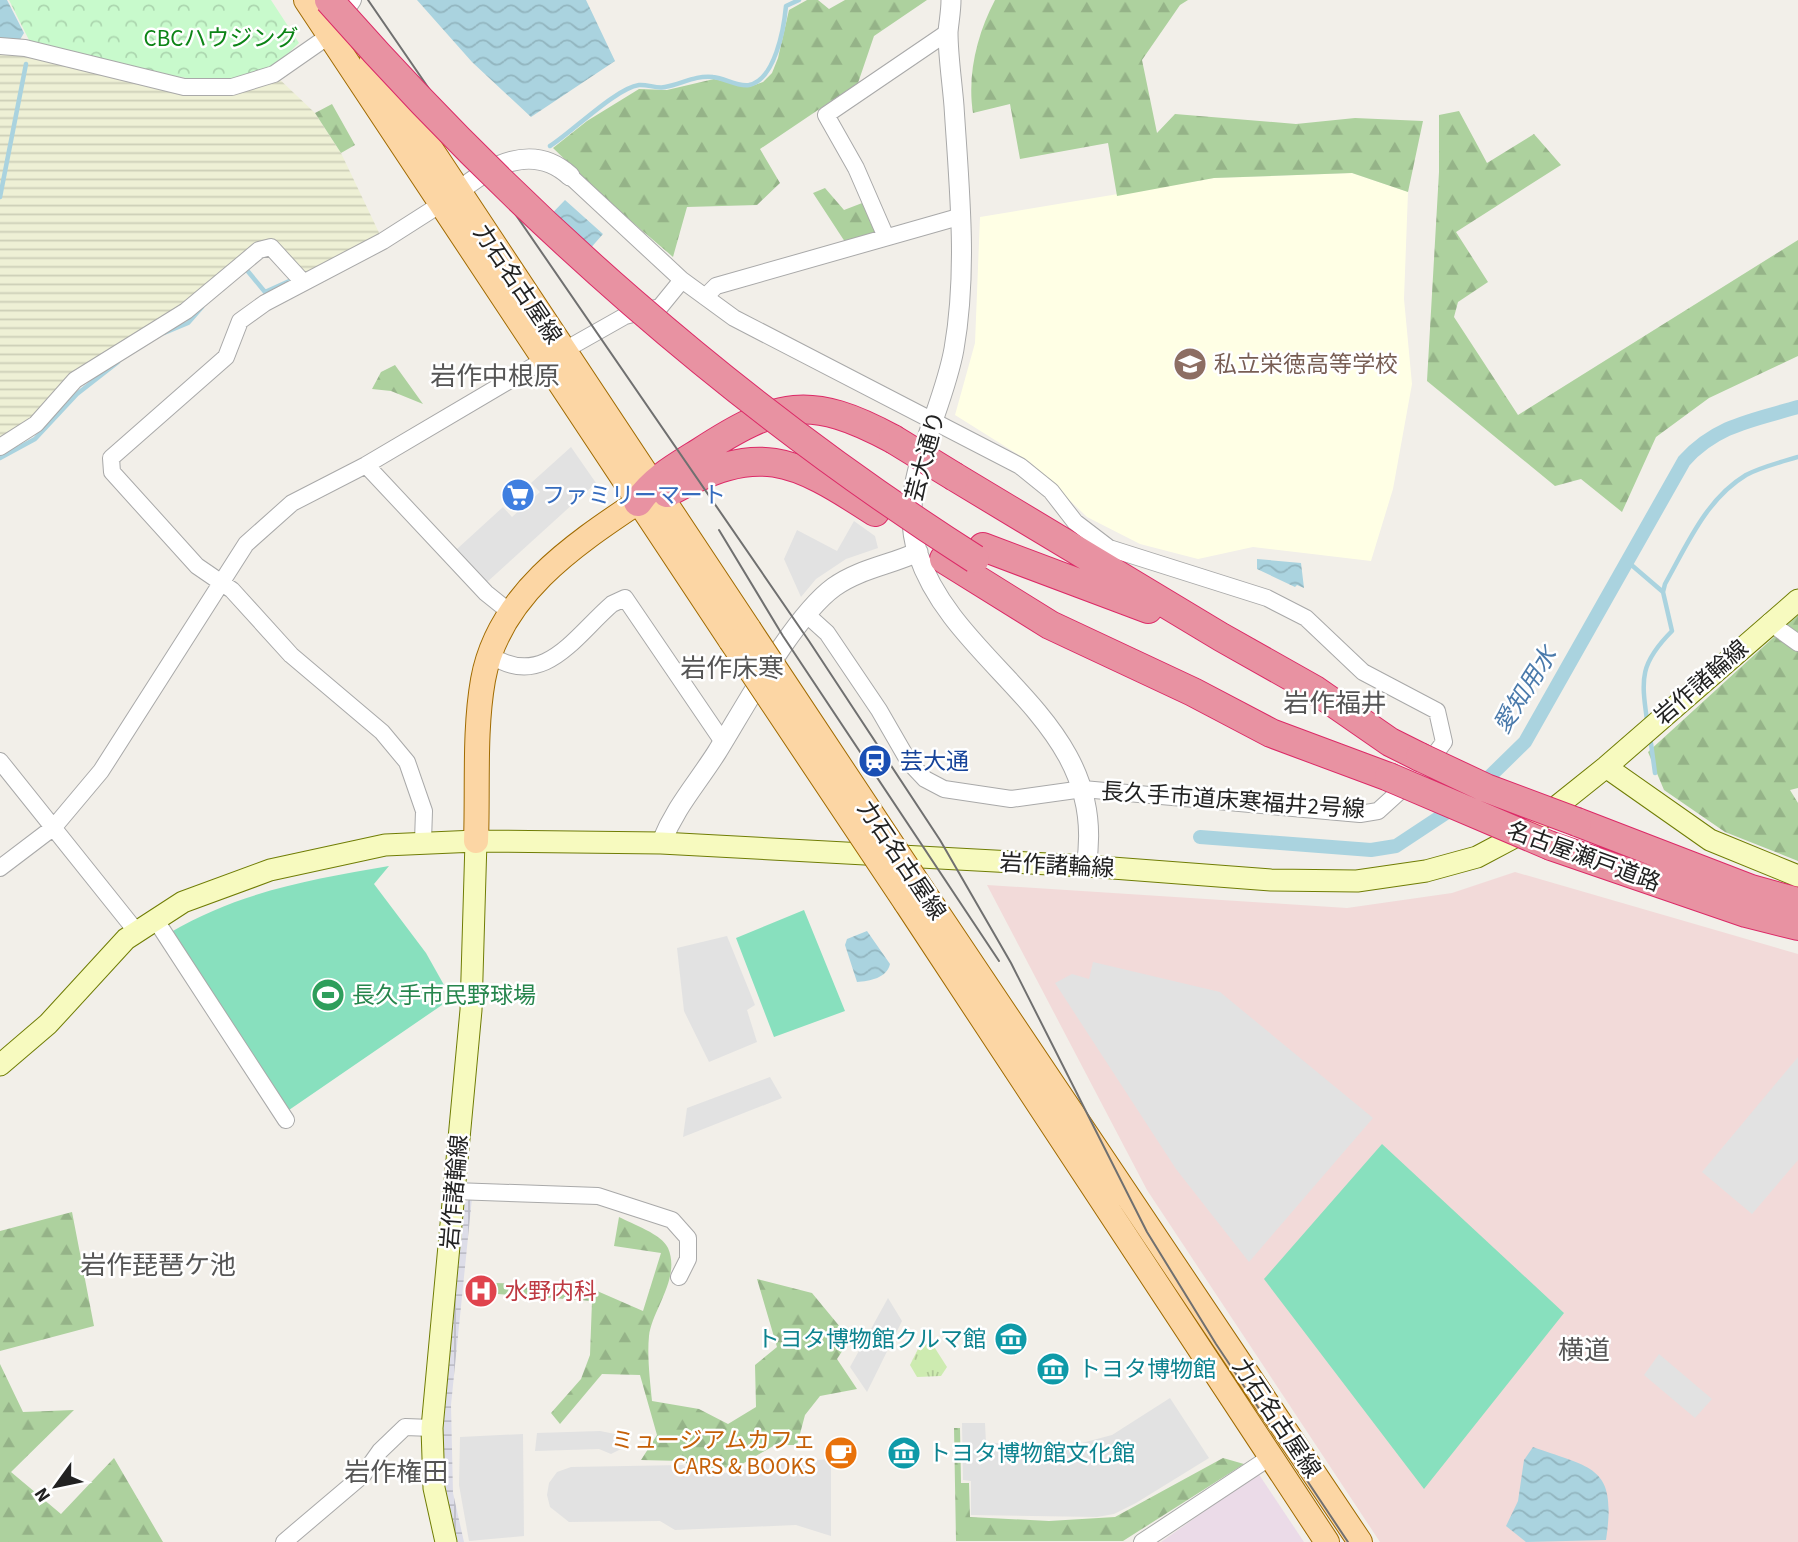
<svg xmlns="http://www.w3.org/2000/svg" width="1798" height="1542" viewBox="0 0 1798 1542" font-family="'Source Sans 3','Noto Sans JP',sans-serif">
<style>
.commercial{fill:#f2dad9}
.industrial{fill:#ebdbe8}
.education{fill:#ffffe5}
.farmland{fill:url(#farmland-rules)}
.grass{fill:url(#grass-tufts)}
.forest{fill:url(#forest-firs)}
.park{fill:url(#park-crowns)}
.pitch{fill:#88e0be}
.parking{fill:#e2e2e2}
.plaza{fill:url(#plaza-grid)}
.water{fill:url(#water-waves)}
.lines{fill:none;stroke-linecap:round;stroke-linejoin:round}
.stream{stroke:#aad3df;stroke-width:4.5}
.canal{stroke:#aad3df;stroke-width:14}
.minor-casing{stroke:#a9a9a9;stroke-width:18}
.tertiary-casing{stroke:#a9a9a9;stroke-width:21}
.secondary-casing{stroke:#707d05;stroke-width:23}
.primary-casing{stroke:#a06b00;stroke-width:26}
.motorway-casing{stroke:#dc2a67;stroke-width:30}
.minor{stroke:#fff;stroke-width:16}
.tertiary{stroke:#fff;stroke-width:19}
.secondary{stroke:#f7fabf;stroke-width:21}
.primary{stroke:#fcd6a4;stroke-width:24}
.motorway{stroke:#e892a2;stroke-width:28}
.tram{stroke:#707070;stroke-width:2}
.primary-bridge-casing{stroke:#a06b00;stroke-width:26;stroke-linecap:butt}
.motorway-bridge-casing{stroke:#dc2a67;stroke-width:30;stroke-linecap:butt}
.primary-bridge{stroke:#fcd6a4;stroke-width:24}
.motorway-bridge{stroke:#e892a2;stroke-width:28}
.labels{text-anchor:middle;stroke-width:5;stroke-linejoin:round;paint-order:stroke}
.park-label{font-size:23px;fill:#0c8416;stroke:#fff}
.street-label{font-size:23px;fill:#222;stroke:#fff}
.education-label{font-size:23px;fill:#785e54;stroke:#fff;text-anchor:start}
.shop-label{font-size:23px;fill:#366cbe;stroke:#fff;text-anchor:start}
.transit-label{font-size:23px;fill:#164399;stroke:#fff;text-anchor:start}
.leisure-label{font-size:23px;fill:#27864d;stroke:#fff;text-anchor:start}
.health-label{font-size:23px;fill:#be3a42;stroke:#fff;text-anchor:start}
.culture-label{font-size:23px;fill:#0d838f;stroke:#fff;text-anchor:start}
.food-label{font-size:23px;fill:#c56008;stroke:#fff;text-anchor:end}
.water-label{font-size:24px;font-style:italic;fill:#4a7aab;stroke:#fff}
.quarter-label{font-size:26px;fill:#555;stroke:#fff}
</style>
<defs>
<pattern id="farmland-rules" width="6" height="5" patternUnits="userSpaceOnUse" patternTransform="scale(1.75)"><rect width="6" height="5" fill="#eef0d5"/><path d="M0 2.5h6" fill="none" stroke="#ccceb7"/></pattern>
<pattern id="grass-tufts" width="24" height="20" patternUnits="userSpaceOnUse" patternTransform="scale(1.75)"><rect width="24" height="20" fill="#cdebb0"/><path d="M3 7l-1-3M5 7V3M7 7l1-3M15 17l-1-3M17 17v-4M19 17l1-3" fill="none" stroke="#b0c997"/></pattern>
<pattern id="forest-firs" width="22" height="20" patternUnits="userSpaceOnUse" patternTransform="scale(1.75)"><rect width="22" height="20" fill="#add19e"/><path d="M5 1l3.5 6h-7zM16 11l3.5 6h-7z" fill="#95b388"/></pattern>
<pattern id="park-crowns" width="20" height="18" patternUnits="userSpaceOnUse" patternTransform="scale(1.75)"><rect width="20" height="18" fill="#c8facc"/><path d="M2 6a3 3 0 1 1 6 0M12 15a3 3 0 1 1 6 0" fill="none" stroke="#acd6af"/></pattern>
<pattern id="plaza-grid" width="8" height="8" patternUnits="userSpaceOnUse" patternTransform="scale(1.75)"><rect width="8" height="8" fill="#dddde8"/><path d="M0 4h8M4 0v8" fill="none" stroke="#bdbdc7"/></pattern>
<pattern id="water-waves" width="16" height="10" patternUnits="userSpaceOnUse" patternTransform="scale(1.75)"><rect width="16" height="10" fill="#aad3df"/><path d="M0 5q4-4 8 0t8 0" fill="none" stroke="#92b5bf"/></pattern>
</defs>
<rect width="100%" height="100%" fill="#f2efe9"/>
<path class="commercial" d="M1515 872 1798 954V1542H1380L1147 1190 987 885 1347 908 1452 893Z"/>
<path class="industrial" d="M1258 1473 1304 1542H1161Z"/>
<path class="education" d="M1352 173 1408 192 1404 299 1412 384 1393 489 1371 561 1253 547 1198 559 1140 544 1087 517 1030 462 955 415 975 343 980 217 1214 178Z"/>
<path class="farmland" d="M0 46 184 87 274 74 315 113 341 153 383 241 303 282 271 247 145 335 0 447Z"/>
<path class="grass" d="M921 1343 933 1345 947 1367 941 1376 917 1377 910 1365Z"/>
<path class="forest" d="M807 0H818L829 9 845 0H927L874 36 858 83 760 149 780 183 757 205 687 207 673 257 610 203 553 148 587 121 639 89 667 90 714 79 749 87 763 82 772 73 778 58 789 10Z
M995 0H1188L1180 5 1142 60 1157 133 1175 114 1296 124 1355 118 1423 121 1408 192 1352 173 1214 178 1117 196 1108 143 1020 159 1010 104 973 113C967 75 977 34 995 0Z
M332 104 355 145 341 153 315 113Z
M1459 111 1487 163 1534 134 1561 165 1456 232 1488 282 1458 302 1454 317 1518 415 1798 240V356L1709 398 1656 437 1622 512 1581 479 1555 486 1427 381 1439 172V115Z
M825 188 844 210 870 200 886 237 849 248 813 193Z
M395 365 423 404 391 391 372 389 381 372Z
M1798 615V788L1790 790 1798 803V861L1725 832 1664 790 1648 752Z
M72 1212 94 1326 0 1351V1231Z
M619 1217C632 1224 662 1234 668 1248 681 1278 652 1310 649 1336 647 1356 650 1381 652 1401L699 1409 728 1424 756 1407 755 1365 777 1347 757 1279 812 1293 850 1339 837 1359 857 1389 820 1396 805 1415 797 1445H775L737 1467 694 1469 683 1461 641 1460 657 1435 640 1375 602 1374 560 1424 551 1413 581 1379 590 1355 592 1301 498 1294 496 1283 588 1287 643 1311 661 1253 614 1246Z
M0 1364 23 1412 74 1410 11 1472 61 1514 114 1458 163 1542H0Z
M954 1428H960L961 1483H969L970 1517 1049 1521 1115 1517 1223 1458 1244 1464 1123 1541H956Z"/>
<path class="park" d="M9 0H271L299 43C290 51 278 65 266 70 200 97 97 58 30 42Z"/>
<path class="pitch" d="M389 866 374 884 426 953 444 985 442 1005 289 1110 171 932C239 892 312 879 389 866Z
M804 910 845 1011 774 1037 736 938Z
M1382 1144 1564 1313 1424 1489 1264 1279Z"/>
<path class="parking" d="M571 447 596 483 486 583 457 549 503 507 512 517 540 492 531 483Z
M854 521 875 536 878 548 846 559 816 579 801 597 784 559 797 530 837 551Z
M727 936 755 1005 747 1010 757 1042 709 1062 684 1011 677 948Z
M1093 962 1220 992 1373 1118 1249 1262 1176 1169 1055 983 1072 974 1089 979Z
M1798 1057V1160L1752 1214 1702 1172Z
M770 1077 782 1098 683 1137 687 1108Z
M888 1298 902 1321 867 1392 850 1367Z
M1659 1354 1712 1399 1695 1418 1644 1375Z
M1170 1398 1209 1458 1136 1503 1114 1514 1097 1517 971 1515V1481L963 1480 962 1423H985L986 1443H1082L1112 1435Z
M600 1431 615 1434 627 1446 611 1454 599 1449 535 1451 537 1433Z
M523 1434 524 1536 469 1541 459 1485 460 1437Z
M831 1459V1536L796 1525 675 1530 660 1521 569 1522 550 1507 547 1495 549 1483 557 1472 571 1467 683 1465 694 1475 740 1472 753 1465Z"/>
<path class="plaza" d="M472 1198 451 1405 453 1493 464 1542H456L443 1474V1405L463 1204Z"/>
<path class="water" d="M0 0H7L24 33 18 43 0 38Z
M417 0H586L615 61 531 117 472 62Z
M565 200 603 234 574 267 535 231Z
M1257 559 1301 563 1304 588 1297 585 1295 587 1257 569Z
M867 931 890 964C887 978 870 981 857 982L845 945 847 939Z
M1533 1447C1594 1469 1617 1466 1606 1540L1526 1542 1506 1526 1518 1501 1524 1460Z"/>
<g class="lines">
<path class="stream" d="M550 146C571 133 616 88 639 85 647 84 657 89 665 87 682 84 695 75 713 77 725 78 737 87 749 85 775 80 784 28 786 6L799 0
M0 197 26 64
M243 272 246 269 265 292 296 278
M164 333 188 323 202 307
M0 458 35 439 77 394 118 362
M1628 562 1663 592
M1647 720C1641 678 1640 663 1672 631L1663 592 1665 584C1687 545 1706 499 1746 475 1761 467 1781 462 1798 457
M1650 736 1655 773"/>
<path class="canal" d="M1479 787 1525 742 1684 461C1716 425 1754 420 1798 407
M1200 837 1371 850 1396 846 1458 805"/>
<defs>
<path id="minor" d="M0 46 25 48 184 87H232L274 74 330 35 353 0
M570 176 682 280 734 318 1020 466 1051 491 1075 522 1109 548 1267 598 1306 618 1363 672 1437 711 1444 742 1427 765
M886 237 856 168 826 115 948 32
M705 297 716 286 962 216
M563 351 625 316 660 307 682 280
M0 447 36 424 75 380 186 311 259 250 271 247 303 282
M366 465 486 593 511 613
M806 614 827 633 879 710 909 762 925 779 944 789 1011 799 1083 789 1360 814 1378 811 1411 781
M1769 622 1798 643
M490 655C544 690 574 637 612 604L625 598 723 742
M0 761 136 931
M423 841 424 811 407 762 382 732 291 655 232 590 197 566 112 472 111 458 226 357 240 321 265 303 383 241 441 204
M0 868 54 827 101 771 246 544 292 503 366 465 544 360
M155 919 286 1120
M454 1191 598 1196 672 1220 688 1238V1259L679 1277
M284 1542 363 1475 380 1451 405 1427 432 1428
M1142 1542 1269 1458"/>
<path id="tertiary" d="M951 0C951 11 949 21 948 32 948 56 952 81 954 106 959 186 968 269 954 349 942 417 895 485 918 554 956 669 1111 721 1086 866
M457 193C490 165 533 142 570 176
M661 843C676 806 696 785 717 752 745 707 793 617 834 587 859 569 890 565 918 552"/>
<path id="secondary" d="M1606 767 1710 840 1798 876
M0 1065 48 1024 126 939 183 902 270 870 385 845 476 841 661 843 1086 866 1271 880 1357 881 1426 871 1477 857 1526 831 1606 767 1798 600
M446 1542 434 1488 432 1428 471 1010 476 841"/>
<path id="primary" d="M306 0 731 641
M372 60 749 629
M476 841C478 788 474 731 483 680 498 596 572 546 638 502
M923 891 1360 1542
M906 903 1327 1542"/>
<path id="motorway" d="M955 477 1221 637 1315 690 1390 742 1420 757
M667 493C759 441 792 458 875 512
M638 502C654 479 676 467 700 452 777 402 810 394 893 439
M983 547 1148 609
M944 559 1050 625 1193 692 1271 733 1389 777
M1577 822 1751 889 1798 902
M1551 846 1746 913 1798 926"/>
</defs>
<use href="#minor" class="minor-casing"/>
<use href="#tertiary" class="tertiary-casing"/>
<use href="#secondary" class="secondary-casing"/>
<use href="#primary" class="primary-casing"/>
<use href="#motorway" class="motorway-casing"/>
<use href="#minor" class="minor"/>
<use href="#tertiary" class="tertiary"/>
<use href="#secondary" class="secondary"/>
<use href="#primary" class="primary"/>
<use href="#motorway" class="motorway"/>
<path class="tram" d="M368 0 809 641 940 840 1011 963 1147 1232 1216 1344 1348 1542
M719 530 783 636 999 961"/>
<defs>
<path id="primary-bridge" d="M749 629 923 891
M731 641 906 903"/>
<path id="motorway-bridge" d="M329 0C517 214 735 406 975 559
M893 439 955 477
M1420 757 1486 788 1577 822
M1389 777 1551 846"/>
</defs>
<use href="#primary-bridge" class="primary-bridge-casing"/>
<use href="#motorway-bridge" class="motorway-bridge-casing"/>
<use href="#primary-bridge" class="primary-bridge"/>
<use href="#motorway-bridge" class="motorway-bridge"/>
</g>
<defs>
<symbol id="school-disc" viewBox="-11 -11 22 22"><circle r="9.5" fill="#8d6e63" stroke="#fff"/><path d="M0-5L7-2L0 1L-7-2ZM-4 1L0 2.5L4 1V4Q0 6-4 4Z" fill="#fff"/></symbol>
<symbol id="supermarket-disc" viewBox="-11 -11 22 22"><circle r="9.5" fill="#3f7fe0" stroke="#fff"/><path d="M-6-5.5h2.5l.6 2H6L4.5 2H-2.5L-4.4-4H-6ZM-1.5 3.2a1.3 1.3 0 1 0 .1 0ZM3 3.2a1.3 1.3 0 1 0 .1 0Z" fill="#fff"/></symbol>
<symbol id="station-disc" viewBox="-11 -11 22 22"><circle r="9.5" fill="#1a4fb4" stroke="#fff"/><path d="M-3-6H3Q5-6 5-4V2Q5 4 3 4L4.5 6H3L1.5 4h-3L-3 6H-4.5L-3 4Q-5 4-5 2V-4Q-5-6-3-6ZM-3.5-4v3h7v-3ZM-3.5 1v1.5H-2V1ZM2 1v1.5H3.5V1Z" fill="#fff"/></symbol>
<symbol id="stadium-disc" viewBox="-11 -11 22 22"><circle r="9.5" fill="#2e9e5b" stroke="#fff"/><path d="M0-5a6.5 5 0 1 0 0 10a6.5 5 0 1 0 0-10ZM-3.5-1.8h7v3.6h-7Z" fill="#fff"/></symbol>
<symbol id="hospital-disc" viewBox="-11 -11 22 22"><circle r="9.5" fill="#e0444e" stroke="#fff"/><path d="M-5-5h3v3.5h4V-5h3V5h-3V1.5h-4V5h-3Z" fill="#fff"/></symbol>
<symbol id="museum-disc" viewBox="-11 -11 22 22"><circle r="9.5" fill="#0f9aa8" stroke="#fff"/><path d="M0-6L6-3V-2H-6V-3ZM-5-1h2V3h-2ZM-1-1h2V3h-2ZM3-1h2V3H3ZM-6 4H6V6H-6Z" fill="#fff"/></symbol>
<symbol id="cafe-disc" viewBox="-11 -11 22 22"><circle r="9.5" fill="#e8710a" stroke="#fff"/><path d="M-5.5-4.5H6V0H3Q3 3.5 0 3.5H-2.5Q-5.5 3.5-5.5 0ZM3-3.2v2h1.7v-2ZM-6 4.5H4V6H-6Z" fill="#fff"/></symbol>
</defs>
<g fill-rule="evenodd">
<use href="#school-disc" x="1171" y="345" width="38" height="38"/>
<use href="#supermarket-disc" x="499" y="476" width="38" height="38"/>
<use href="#station-disc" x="856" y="742" width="38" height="38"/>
<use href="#stadium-disc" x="309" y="976" width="38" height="38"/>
<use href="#hospital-disc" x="462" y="1272" width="38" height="38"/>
<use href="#museum-disc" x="992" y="1320" width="38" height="38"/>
<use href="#museum-disc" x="1034" y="1350" width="38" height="38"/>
<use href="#cafe-disc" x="822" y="1434" width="38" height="38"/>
<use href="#museum-disc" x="885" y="1434" width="38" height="38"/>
</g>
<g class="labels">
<g class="park-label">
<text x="221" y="46">CBCハウジング</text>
</g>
<g class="street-label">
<text transform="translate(518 284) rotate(56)" y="8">力石名古屋線</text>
<text transform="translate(925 456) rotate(-75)" y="8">芸大通り</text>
<text transform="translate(1701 682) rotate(-41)" y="8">岩作諸輪線</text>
<text transform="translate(1233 800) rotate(4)" y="8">長久手市道床寒福井2号線</text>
<text transform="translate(1584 856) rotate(20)" y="8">名古屋瀬戸道路</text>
<text transform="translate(902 860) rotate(56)" y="8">力石名古屋線</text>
<text transform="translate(1057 865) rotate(3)" y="8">岩作諸輪線</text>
<text transform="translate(454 1192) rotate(-85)" y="8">岩作諸輪線</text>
<text transform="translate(1277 1418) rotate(56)" y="8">力石名古屋線</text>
</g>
<g class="education-label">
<text x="1214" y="372">私立栄徳高等学校</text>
</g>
<g class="shop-label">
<text x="542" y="503">ファミリーマート</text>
</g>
<g class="transit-label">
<text x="900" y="769">芸大通</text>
</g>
<g class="leisure-label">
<text x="352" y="1003">長久手市民野球場</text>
</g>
<g class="health-label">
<text x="505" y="1299">水野内科</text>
</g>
<g class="culture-label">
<text x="986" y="1347" text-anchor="end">トヨタ博物館クルマ館</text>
<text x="1078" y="1377">トヨタ博物館</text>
<text x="928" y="1461">トヨタ博物館文化館</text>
</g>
<g class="food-label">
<text x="816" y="1448">ミュージアムカフェ<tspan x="816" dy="26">CARS &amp; BOOKS</tspan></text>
</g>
<g class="water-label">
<text transform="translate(1525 690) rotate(-58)" y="8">愛知用水</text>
</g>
<g class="quarter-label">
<text x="495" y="385">岩作中根原</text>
<text x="732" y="677">岩作床寒</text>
<text x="1335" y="712">岩作福井</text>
<text x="158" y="1274">岩作琵琶ケ池</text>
<text x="1584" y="1359">横道</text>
<text x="396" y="1481">岩作権田</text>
</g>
</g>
<g transform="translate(56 1486) rotate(237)" stroke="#ffffff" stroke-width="5" paint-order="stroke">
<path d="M0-5L12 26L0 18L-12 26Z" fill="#222222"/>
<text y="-10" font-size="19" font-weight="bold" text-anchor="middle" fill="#222222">N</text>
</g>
</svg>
